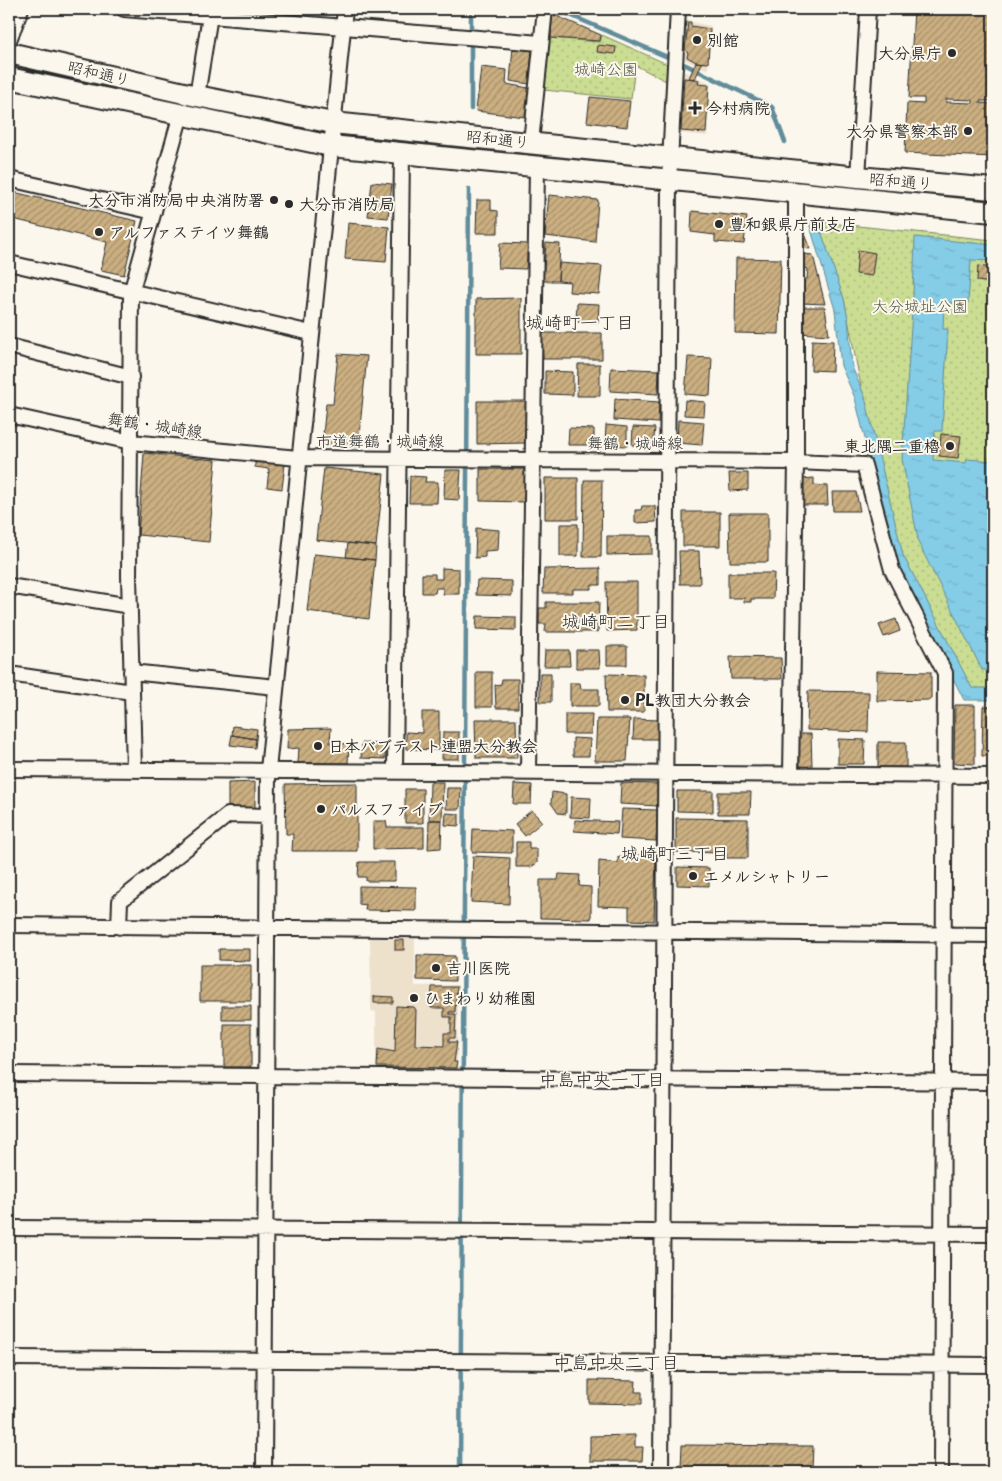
<svg xmlns="http://www.w3.org/2000/svg" width="1002" height="1481" viewBox="0 0 1002 1481" font-family="'Playpen Sans','Klee One',sans-serif">
<style>
.built{fill:#ede1cc}
.park{fill:url(#park-dots);stroke:#7a845e}
.water{fill:url(#water-ripples);stroke:#618c9b}
.lines{fill:none;stroke-linecap:round;stroke-linejoin:round}
.stream{stroke:#618c9b;stroke-width:4.5}
.building{fill:url(#building-hatch);stroke:#2b2b2b;fill-rule:evenodd}
.minor-casing{stroke:#2b2b2b;stroke-width:18}
.highway-casing{stroke:#2b2b2b;stroke-width:24}
.minor{stroke:#fbf7ec;stroke-width:14}
.highway{stroke:#fbf7ec;stroke-width:20}
.poi-dot{fill:#2b2b2b;stroke:#fbf7ec;stroke-width:2}
.labels{text-anchor:middle;stroke-width:4;stroke-linejoin:round;paint-order:stroke}
.poi-label{font-size:16px;font-weight:bold;fill:#2b2b2b;stroke:#fbf7ec;text-anchor:start}
.park-label{font-size:16px;fill:#535845;stroke:#fbf7ec}
.street-label{font-size:16px;fill:#2b2b2b;stroke:#fbf7ec}
.neighbourhood-label{font-size:18px;fill:#2b2b2b;stroke:#fbf7ec}
</style>
<defs>
<pattern id="park-dots" width="8" height="8" patternUnits="userSpaceOnUse" patternTransform="scale(1.25)"><rect width="8" height="8" fill="#cadd92"/><path d="M2 2h.1M6 6h.1" fill="none" stroke="#aebe7e" stroke-width="1.8" stroke-linecap="round"/></pattern>
<pattern id="water-ripples" width="26" height="14" patternUnits="userSpaceOnUse" patternTransform="scale(1.25)"><rect width="26" height="14" fill="#85cce6"/><path d="M2 4q2-2 4 0t4 0M15 11q2-2 4 0t4 0" fill="none" stroke="#73afc5"/></pattern>
<pattern id="building-hatch" width="6" height="6" patternUnits="userSpaceOnUse" patternTransform="scale(1.25)"><rect width="6" height="6" fill="#cbaf81"/><path d="M-1 1l2-2M0 6l6-6M5 7l2-2" fill="none" stroke="#a58f6a"/></pattern>
</defs>
<rect width="100%" height="100%" fill="#fbf7ec"/>
<filter id="ink" filterUnits="userSpaceOnUse"><feTurbulence type="fractalNoise" baseFrequency=".02" numOctaves="2"/><feDisplacementMap in="SourceGraphic" scale="10" xChannelSelector="R" yChannelSelector="G"/><feConvolveMatrix kernelMatrix="1 2 1 2 8 2 1 2 1" color-interpolation-filters="sRGB"/></filter>
<g filter="url(#ink)">
<path class="built" d="M686 21 711 26 708 70 683 59Z
M683 71 710 83 707 136 679 133Z
M370 938 415 939V986L458 985 457 1070 376 1069V1012L371 1011Z"/>
<path class="park" d="M602 35 667 64 666 81 635 65 631 99 544 90 550 38 600 42Z
M819 222 993 240V697L966 696 895 561 844 299 818 228Z"/>
<path class="water" d="M809 223 819 225 844 299 848 318 852 367 865 397 903 555 972 688H993V700H964L896 565 855 398 841 366 835 310Z
M915 237 993 245V261L971 260 968 303H944L943 329H948L942 431H935L933 460 966 463 967 459 993 461 989 515H993V670H982L919 544 902 459 913 297Z"/>
<g class="lines">
<path class="stream" d="M556 9 686 65 772 107 785 142
M471 109V9
M460 1472 469 189"/>
</g>
<path class="building" d="M914 9H993V101H980V103L993 104V157L905 153 907 103 924 104V98H909ZM946 99 973 100V103L946 102Z
M552 14 601 35 600 41 551 38Z
M688 22H691V26L710 29 708 63 696 62 687 57 688 53 685 50Z
M598 45 616 47 615 54 597 52Z
M513 47 532 50 529 84 510 81Z
M696 62 702 63 695 79 689 78Z
M481 67 507 70 506 84 529 88 525 117 476 111Z
M684 78 695 79 699 80 698 84 709 85 706 133 681 131Z
M590 97 630 101 627 127 587 122Z
M372 182 392 184 388 218 368 216Z
M9 191 137 221 124 275 101 270 107 242 9 218Z
M549 195 598 200 595 242 545 236Z
M477 200H491V210L498 211V233H476Z
M692 211 747 217 744 244 715 242V235L691 232Z
M348 223 389 227 386 262 345 259Z
M799 228 803 229 811 249 800 248Z
M500 243 528 244 526 269 498 268Z
M546 243 560 244 558 281H543Z
M858 250 875 253 872 276 856 274Z
M804 254 813 255 825 304 801 303 803 279H807L808 269 803 268Z
M736 258 781 259 779 334 735 333Z
M559 263 602 266 599 294 569 292 570 282 558 281Z
M978 266 993 268 992 283 977 281Z
M521 298V354H476V299Z
M577 303 599 304 598 322H576Z
M800 307H825L829 335 799 333Z
M542 333H602V359H543Z
M812 340 833 341 832 371 811 370Z
M338 354 367 356 358 447 322 445 326 404H333Z
M688 357 712 358 710 396 685 394Z
M578 364H600V396H577Z
M611 368 659 370 658 394 610 391Z
M545 371 573 372V395L545 394Z
M615 399 659 402 658 423 614 420Z
M685 400 705 402 704 416 684 415Z
M477 401H526V443L477 444Z
M678 420 704 422 702 445 677 443Z
M606 425 627 427V446L605 445Z
M633 427 655 428 653 447 632 445Z
M569 428 594 429V445H568Z
M941 434 961 436 958 458 939 456Z
M144 453 216 460 209 542 138 535Z
M255 460 285 464 282 489 267 487 269 469 255 467Z
M324 468 384 474 376 546 316 540Z
M480 469H525V502L480 501Z
M445 470H461L459 500 444 499Z
M729 473H748V490L730 491Z
M410 476 426 477 425 482H438L437 503H409Z
M545 478H578V519H545Z
M814 478V485L827 486 828 505H802V479Z
M584 480H602L601 557H583Z
M832 492H856L860 511H833Z
M642 506H655L656 522 635 523V510H641Z
M683 512H720V546H683Z
M729 513H768V562H730Z
M560 524H578V556H560Z
M476 528 499 530 498 550 485 551V557L475 558Z
M607 536H652V554L607 555Z
M348 543 376 546 375 560 346 557Z
M679 551H699L700 584H680Z
M314 554 375 560 369 619 307 611Z
M442 568 459 569V594H443V588H436L435 593H422V574H435V579H442Z
M600 568V585H591V589H573V593H543L544 569Z
M728 573H774L773 599H751V602H744V598H728Z
M477 580 512 581V596L476 595Z
M606 582H637V630L607 631Z
M546 602H599L598 632H545L546 624H539V608H546Z
M477 616 516 617V630L476 629Z
M896 619 900 631 884 637 879 625Z
M607 646H627V665H607Z
M545 650H569L570 666H544Z
M576 650H599L600 668H576Z
M730 657 781 658 782 679H731Z
M877 671 931 672V700L877 701Z
M476 672H492V707H476Z
M540 673H551V702H540Z
M606 674 644 675V712H607Z
M502 679H518V708H496L495 685 501 684Z
M570 683H580L581 689H599V706H570Z
M808 691 869 692 868 732 807 730Z
M955 705H975V764L954 763Z
M983 706 993 707V756H982Z
M422 712H439V750L406 749V732L422 733Z
M565 714H592L591 734H565Z
M475 719H516L517 758H476Z
M597 719H630L627 761H595Z
M634 719 659 720V739H633Z
M233 726 257 729 256 739 232 735Z
M331 728 330 743 349 744 348 763H298L299 748 287 749 288 729Z
M443 732H459V759H442Z
M799 734H811L812 767H800Z
M232 735 256 739 255 748 230 745Z
M573 738 590 739 589 756H573Z
M838 739 865 740 864 764H838Z
M878 742H906V767H878Z
M362 743 386 744 385 759 361 758Z
M255 782V812H228V783Z
M430 782H443L442 820H429Z
M357 783V851H292L293 834H286L285 784Z
M621 783 658 784V806L620 804Z
M514 784 532 785 531 804H513Z
M447 788H461L460 809H446Z
M405 789H423V823H405Z
M677 791H713V812L677 811Z
M552 792 566 794V814L558 813 551 803Z
M718 792H751L750 814H718Z
M571 797 591 798 590 818 570 817Z
M622 809 658 810 656 841 620 839Z
M532 810 542 822 525 836 515 824Z
M446 813 459 814V826L445 825Z
M676 818 748 819V858H726V853L676 852Z
M429 820H442L441 848 428 849Z
M575 820 618 822 617 834 574 831Z
M373 821H386L387 827H424V848L373 849Z
M473 829 512 831V853L472 852Z
M516 842H529V849H537V863L531 867H516Z
M637 855 656 856 654 921 629 920V907L598 906 599 861 618 863V857L636 859Z
M473 856 510 858 509 904 471 902Z
M359 862H395V881H366V877H358Z
M677 867 709 868V886L677 885Z
M559 874 580 875 579 886 591 887V919L540 918V880H558Z
M359 886 416 887V911L365 910 366 905 359 904Z
M395 940H404V950H395Z
M219 949H250V961L219 960Z
M417 955 455 956V981L417 980Z
M200 965H251V1001H200Z
M432 987H457L455 1012H449V1014H456L455 1038H449V1042H457L454 1062H457L456 1068 377 1067 378 1049 395 1052 396 1006 414 1007 416 1010 415 1045 444 1046V1033H451V1017H444V1008H431Z
M374 996 393 997V1003H374Z
M222 1006H251V1020H222Z
M224 1024H251V1067H224Z
M589 1380 636 1381 635 1392H642V1404L589 1403Z
M635 1435V1447H643L642 1461H590V1436Z
M682 1445 813 1446 812 1469 681 1467Z"/>
<g class="lines">
<defs>
<path id="minor" d="M124 9 540 43
M9 40 21 9
M197 96 211 9
M531 142 545 9
M858 177 868 9
M9 179 154 212
M9 263 311 333
M9 346 131 377
M9 415 131 442 298 458 796 462 864 465 892 570 945 673 941 1472
M9 586 130 606
M131 672 276 687
M9 674 132 692
M9 769 993 776
M134 769 129 576 131 293 181 114
M395 771 402 153
M528 772 537 167
M791 774 796 462V193
M9 925 993 935
M119 927 120 901 228 815 268 816
M9 1074 993 1082
M9 1228 993 1234
M9 1358 993 1365
M264 1472 268 770 345 9
M661 1472 669 181 678 9"/>
<path id="highway" d="M9 53 197 96 333 123 858 177 993 189
M9 78 331 146 993 212"/>
</defs>
<use href="#minor" class="minor-casing"/>
<use href="#highway" class="highway-casing"/>
<use href="#minor" class="minor"/>
<use href="#highway" class="highway"/>
</g>
</g>
<g class="poi-dot">
<circle cx="697" cy="40" r="5"/>
<circle cx="952" cy="53" r="5"/>
<path d="M692.5 100.5h5v5h5v5h-5v5h-5v-5h-5v-5h5z"/>
<circle cx="968" cy="131" r="5"/>
<circle cx="274" cy="200" r="5"/>
<circle cx="289" cy="204" r="5"/>
<circle cx="719" cy="224" r="5"/>
<circle cx="99" cy="232" r="5"/>
<circle cx="950" cy="446" r="5"/>
<circle cx="625" cy="700" r="5"/>
<circle cx="318" cy="746" r="5"/>
<circle cx="321" cy="809" r="5"/>
<circle cx="693" cy="876" r="5"/>
<circle cx="436" cy="968" r="5"/>
<circle cx="414" cy="998" r="5"/>
</g>
<g class="labels">
<g class="poi-label">
<text x="707" y="46">別館</text>
<text x="942" y="59" text-anchor="end">大分県庁</text>
<text x="706" y="114">今村病院</text>
<text x="958" y="137" text-anchor="end">大分県警察本部</text>
<text x="264" y="206" text-anchor="end">大分市消防局中央消防署</text>
<text x="299" y="210">大分市消防局</text>
<text x="729" y="230">豊和銀県庁前支店</text>
<text x="109" y="238">アルファステイツ舞鶴</text>
<text x="940" y="452" text-anchor="end">東北隅二重櫓</text>
<text x="635" y="706">PL教団大分教会</text>
<text x="328" y="752">日本バブテスト連盟大分教会</text>
<text x="331" y="815">パルスファイブ</text>
<text x="703" y="882">エメルシャトリー</text>
<text x="446" y="974">吉川医院</text>
<text x="424" y="1004">ひまわり幼稚園</text>
</g>
<g class="park-label">
<text x="606" y="75">城崎公園</text>
<text x="920" y="312">大分城址公園</text>
</g>
<g class="street-label">
<text transform="translate(99 73) rotate(13)" y="6">昭和通り</text>
<text transform="translate(498 139) rotate(6)" y="6">昭和通り</text>
<text transform="translate(901 181) rotate(5)" y="6">昭和通り</text>
<text transform="translate(155 425) rotate(8)" y="6">舞鶴・城崎線</text>
<text x="380" y="447">市道舞鶴・城崎線</text>
<text x="635" y="449">舞鶴・城崎線</text>
</g>
<g class="neighbourhood-label">
<text x="580" y="329">城崎町一丁目</text>
<text x="616" y="628">城崎町二丁目</text>
<text x="675" y="860">城崎町三丁目</text>
<text x="602" y="1086">中島中央一丁目</text>
<text x="616" y="1369">中島中央二丁目</text>
</g>
</g>
<rect width="1002" height="1481" fill="none" stroke="#fbf7ec" stroke-width="30"/>
<rect x="15" y="15" width="972" height="1451" fill="none" stroke="#2b2b2b" stroke-width="2" filter="url(#ink)"/>
</svg>
